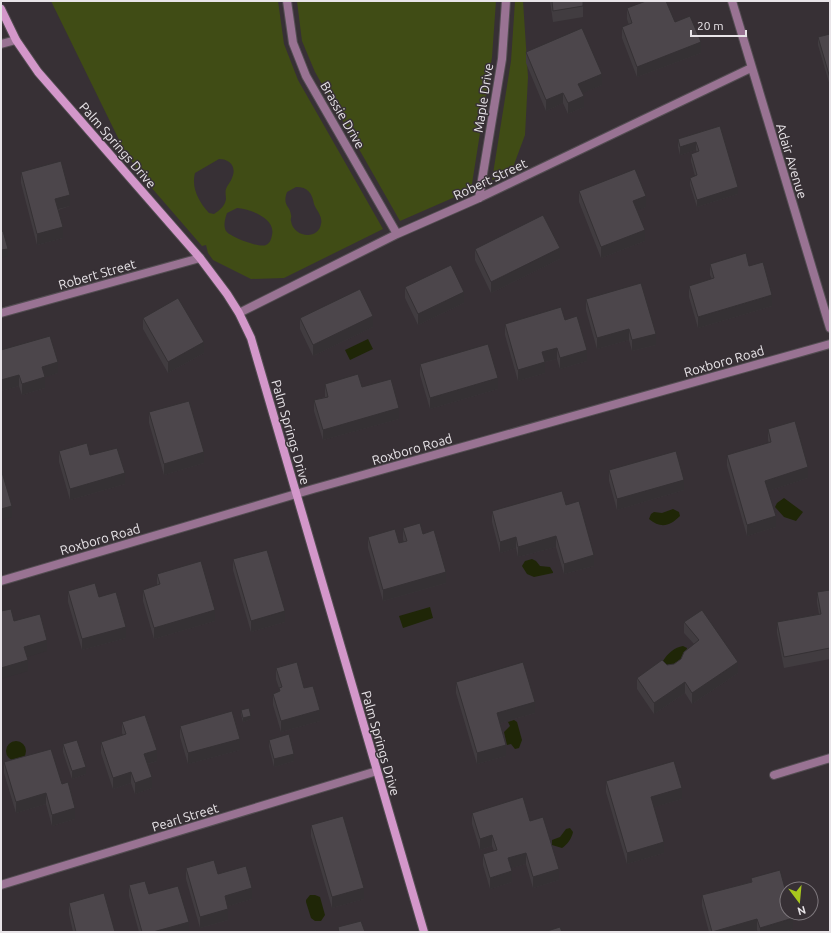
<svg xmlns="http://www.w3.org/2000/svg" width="831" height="933" viewBox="0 0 831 933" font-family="Ubuntu,sans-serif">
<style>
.green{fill:#404c15;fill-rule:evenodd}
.water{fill:#1f2607}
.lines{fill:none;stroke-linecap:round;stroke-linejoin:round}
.street-casing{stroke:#534d52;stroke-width:10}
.secondary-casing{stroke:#534d52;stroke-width:10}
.street{stroke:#997393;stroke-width:8}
.secondary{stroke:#d397ca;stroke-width:8}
.wall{fill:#413c40}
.shaded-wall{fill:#353134}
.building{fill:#4c464b;stroke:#353134}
.labels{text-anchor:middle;stroke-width:3;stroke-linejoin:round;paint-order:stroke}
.street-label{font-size:13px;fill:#e8e4e8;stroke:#373035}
</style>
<rect width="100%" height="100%" fill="#373035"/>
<path class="green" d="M51 1H278L284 44 298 80 383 229 284 278 251 279 213 260 208 253 206 245 202 246 144 179 124 150ZM219 159C230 159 237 167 232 178 231 182 227 185 226 189 225 192 226 196 226 199 225 206 220 210 214 214L209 213C199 202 191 188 195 173ZM296 187C308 187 312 193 314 204 316 210 323 216 321 224 318 241 293 237 291 221 290 219 292 217 291 215 290 205 282 206 287 192ZM237 208C250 209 276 218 272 235 271 240 270 243 266 245 259 248 230 237 226 231 223 225 225 219 227 213Z
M297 1H496L492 57 471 190 400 221 315 72 302 41Z
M515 1H523L528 77 525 135 512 170 492 180 511 61Z"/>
<path class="water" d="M368 339 373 349 350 360 345 350Z
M784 498 803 512 796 521 784 517 775 507 777 503Z
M673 509 679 512 680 516C670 526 661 529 649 519L651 514 654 512 662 513Z
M532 559 536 561 540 566 550 567 553 572V573L534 577 527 574 522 566 525 561Z
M430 607 433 618 403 628 399 616Z
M683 646 687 648 686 653 682 656 679 666 671 671 663 661C667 654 675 647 683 646Z
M514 720 517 722 522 740 519 748 515 749 511 744 507 745 504 732 510 726 508 722Z
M6 751a10 10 0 1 1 20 0a10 10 0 1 1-20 0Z
M570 828 573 832C572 838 567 845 562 848L552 845V840L560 837 566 829Z
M310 895H315L320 897 325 915 321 921H315L311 918 306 902V900Z"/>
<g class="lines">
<defs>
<path id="street" d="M287 1 293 43 306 76 397 234
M732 1 830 328
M1 44 16 40
M479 198 502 59 506 1
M1 313 200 258
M239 313 397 234 479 198 751 68
M1 581 313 489 830 344
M774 775 830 758
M1 885 377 771"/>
<path id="secondary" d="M1 9 16 40 38 72 200 258 227 294 239 313 251 338 424 932"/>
</defs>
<use href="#street" class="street-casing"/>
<use href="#secondary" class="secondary-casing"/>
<use href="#street" class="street"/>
<use href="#secondary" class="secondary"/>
</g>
<path class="wall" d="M550 1H583V17L553 22Z
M627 8 675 22 701 53 637 77 622 38V27L629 25 627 19Z
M830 34V86L818 45V37Z
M526 52 602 85 582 93 584 107 568 114 563 103 546 111 526 63Z
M720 126 738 194 697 207 690 185V178L695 176 691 161V154L697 152 696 150 680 155 678 147V139Z
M21 172 70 206 58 210 63 238 37 245 21 183Z
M579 191 646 207 637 210 645 241 601 258 579 202Z
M475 249 560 259 491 293 475 260Z
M710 264 749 266 772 306 698 328 689 297V286L712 279 710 275Z
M405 287 464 303 418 325 405 298Z
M586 299 656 345 632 351 629 340 597 349 586 310Z
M143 318 204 353 168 373 143 329Z
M300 318 373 327 313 356 300 329Z
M565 320 587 361 560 369 557 359 545 362V373L518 381 505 335V324Z
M1 350 58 373 44 377 45 388 22 395 19 386 1 391Z
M420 364 498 389 430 409 420 375Z
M325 384 362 387 399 419 323 440 314 411V400L325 397Z
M149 412 204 463 164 475 149 423Z
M768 429 808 478 768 491 776 527 747 536 727 466V455L769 443 768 440Z
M59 451 90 455 125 484 70 500 59 462Z
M609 470 684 490 617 510 609 481Z
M566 505 594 566 564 574 556 547 518 557 516 548 500 553 492 522V511Z
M403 528 423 534 446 583 383 601 368 548V537L399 543 404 542 403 539Z
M233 559 285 622 251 632 233 570Z
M157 574 215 621 154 639 143 601V590L157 585Z
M830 590V659L784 668 777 633V622L819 614 817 603V592Z
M68 591 99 597 126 638 82 650 68 602Z
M684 622 738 673 692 704 685 693 654 714 637 689V678L667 665 674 664 681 659 694 644 684 633Z
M276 668 304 688 320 721 281 732 273 705V694L279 692V688L276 679Z
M456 682 535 713 500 723 506 756 477 764 456 693Z
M241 710 251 719 243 722 241 714Z
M122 722 157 761 148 764 152 788 135 794 131 783 113 789 101 753V742L123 735 122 733Z
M180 726 240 750 188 764 180 737Z
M269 740 294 761 274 767 269 747Z
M63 744 86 774 72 779 63 752Z
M4 762 62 784 75 819 52 826 46 804 16 813 4 773Z
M606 781 682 799 654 807 664 853 627 864 606 792Z
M472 813 530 821 559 880 533 888 526 864 511 868 512 882 490 889 483 865V854L494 851 492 846 480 850 472 824Z
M311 825 364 899 332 908 311 836Z
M186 868 218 874 252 899 228 906V920L200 928 186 879Z
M751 878 793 929 784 932H758L757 930 751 932H709L702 906V895L751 882Z
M129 885 149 894 189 932H139L129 896Z
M69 903 115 932H73L69 914Z"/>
<path class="shaded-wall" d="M701 42V53L637 77V67Z
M602 74V85L578 95V84Z
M563 93V103L546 111V100Z
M584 96V107L568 114V103Z
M696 142V150L680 155V147Z
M738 187V194L697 207V200Z
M70 195V206L55 210V199Z
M646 196V207L633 212V201Z
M63 227V238L37 245V234Z
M645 230V241L601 258V247Z
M560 248V259L491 293V282Z
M8 249V256L1 258V250Z
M464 292V303L418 325V314Z
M772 295V306L698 328V317Z
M373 316V327L313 356V345Z
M629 329V340L597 349V338Z
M656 334V345L632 351V340Z
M204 342V353L168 373V362Z
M557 348V359L545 362V373L518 381V370L542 352Z
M587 350V361L560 369V358Z
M58 362V373L42 378V367Z
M19 375V386L1 391V380Z
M45 377V388L22 395V384Z
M498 378V389L430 409V398Z
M399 408V419L323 440V430Z
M204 452V463L164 475V464Z
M808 467V478L765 492V481Z
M125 473V484L70 500V489Z
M684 480V490L617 510V499Z
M12 506V517L1 520V509Z
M776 516V527L747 536V525Z
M556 536V547L518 557V547Z
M516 537V548L500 553V542Z
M594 555V566L564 574V564Z
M446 572V583L383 601V590Z
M215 610V621L154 639V628Z
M285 611V622L251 632V621Z
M126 627V638L82 650V639Z
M47 640V651L24 658V647Z
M28 660V671L1 679V668Z
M738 662V673L692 704V693Z
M685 682V693L654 714V703Z
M535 702V713L497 724V713Z
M320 710V721L281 732V721Z
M251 716V719L243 722V718Z
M240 739V750L188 764V753Z
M506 745V756L477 764V753Z
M157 750V761L144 765V754Z
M294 754V761L274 767V759Z
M86 767V774L72 779V771Z
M131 772V783L113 789V778Z
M152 777V788L135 794V783Z
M682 788V799L651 808V797Z
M46 793V804L16 813V802Z
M75 808V819L52 826V815Z
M492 835V846L480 850V839Z
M664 842V853L627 864V853Z
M526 853V864L508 869V858Z
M559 869V880L533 888V877Z
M512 871V882L490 889V878Z
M252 888V899L225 907V896Z
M364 888V899L332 908V897Z
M228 909V920L200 928V917Z
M793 918V929L784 932H760V928Z
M757 919V930L751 932H712Z
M189 922V932H153Z"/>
<path class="building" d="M552 1H583V6L553 11Z
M646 1H666L675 22 690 16 701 42 637 67 622 27 632 23 627 8Z
M582 28 602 74 578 84 584 96 568 103 563 93 546 100 526 52Z
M830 34V78L818 37Z
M720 126 738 187 697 200 690 178 697 175 691 154 699 151 696 142 680 147 678 139Z
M61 161 70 195 55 199 63 227 37 234 21 172Z
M635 169 646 196 633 201 645 230 601 247 579 191Z
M543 215 560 248 491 282 475 249Z
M3 231 8 249 1 250V232Z
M746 253 749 266 763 262 772 295 698 317 689 286 714 278 710 264Z
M451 265 464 292 418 314 405 287Z
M641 283 656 334 632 340 629 329 597 338 586 299Z
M360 289 373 316 313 345 300 318Z
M178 298 204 342 168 362 143 318Z
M561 307 565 320 577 316 587 350 560 358 557 348 542 352 545 362 518 370 505 324Z
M50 336 58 362 42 367 45 377 22 384 19 375 1 380V350Z
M488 344 498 378 430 398 420 364Z
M358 374 362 387 391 379 399 408 323 430 314 400 328 397 325 384Z
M189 401 204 452 164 464 149 412Z
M795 421 808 467 765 481 776 516 747 525 727 455 771 442 768 429Z
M87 443 90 455 117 448 125 473 70 489 59 451Z
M676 451 684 480 617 499 609 470Z
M1 469 12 506 1 509Z
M562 491 566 505 579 501 594 555 564 564 556 536 518 547 516 537 500 542 492 511Z
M420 523 423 534 434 530 446 572 383 590 368 537 395 529 399 543 407 541 403 528Z
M267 550 285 611 251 621 233 559Z
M201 561 215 610 154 628 143 590 160 584 157 574Z
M95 583 99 597 116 592 126 627 82 639 68 591Z
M830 590V648L784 657 777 622 821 614 817 592Z
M11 609 14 621 40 614 47 640 24 647 28 660 1 668V611Z
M702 610 738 662 692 693 685 682 654 703 637 678 662 660 667 665 674 664 681 659 684 652 699 640 684 622Z
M297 662 304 688 313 686 320 710 281 721 273 694 280 691 279 688 282 687 276 668Z
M523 662 535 702 497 713 506 745 477 753 456 682Z
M249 708 251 716 243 718 241 710Z
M232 711 240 739 188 753 180 726Z
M145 715 157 750 144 754 152 777 135 783 131 772 113 778 101 742 126 734 122 722Z
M289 734 294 754 274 759 269 740Z
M77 740 86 767 72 771 63 744Z
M51 749 62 784 68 782 75 808 52 815 46 793 16 802 4 762Z
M674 761 682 788 651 797 664 842 627 853 606 781Z
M523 797 530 821 543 817 559 869 533 877 526 853 508 858 512 871 490 878 483 854 497 850 492 835 480 839 472 813Z
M343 816 364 888 332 897 311 825Z
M214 860 218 874 246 866 252 888 225 896 228 909 200 917 186 868Z
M780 870 787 896V913H792L793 918 760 928 757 919 712 932 702 895 752 882 751 878Z
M145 881 149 894 178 886 189 922 153 932H142L129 885Z
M104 893 115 932H76L69 903Z
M361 921 365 932H339L338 927Z
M560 927 562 932H544Z
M316 930V932H310Z"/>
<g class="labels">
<g class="street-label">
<text transform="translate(483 98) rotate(-81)" y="5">Maple Drive</text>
<text transform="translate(343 115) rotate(60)" y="5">Brassie Drive</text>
<text transform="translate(118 145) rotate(49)" y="5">Palm Springs Drive</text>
<text transform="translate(792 161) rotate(73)" y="5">Adair Avenue</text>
<text transform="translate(490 179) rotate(-25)" y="5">Robert Street</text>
<text transform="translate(97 274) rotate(-16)" y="5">Robert Street</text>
<text transform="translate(724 361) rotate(-16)" y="5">Roxboro Road</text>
<text transform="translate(291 432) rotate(74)" y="5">Palm Springs Drive</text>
<text transform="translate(412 449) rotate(-16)" y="5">Roxboro Road</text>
<text transform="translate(100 539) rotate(-16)" y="5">Roxboro Road</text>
<text transform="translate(381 743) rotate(74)" y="5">Palm Springs Drive</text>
<text transform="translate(185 817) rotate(-17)" y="5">Pearl Street</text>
</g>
</g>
<rect width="831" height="933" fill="none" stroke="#e8e4e8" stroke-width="4"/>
<g transform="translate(799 901) rotate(164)"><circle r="19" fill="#373035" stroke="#7e787d"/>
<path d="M0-3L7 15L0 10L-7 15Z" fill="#a8c71d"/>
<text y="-6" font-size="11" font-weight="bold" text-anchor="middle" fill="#e8e4e8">N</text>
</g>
<path d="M691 30v6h55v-6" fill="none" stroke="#e8e4e8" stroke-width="2"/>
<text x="697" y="30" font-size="12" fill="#e8e4e8" stroke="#373035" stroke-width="3" paint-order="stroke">20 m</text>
</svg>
